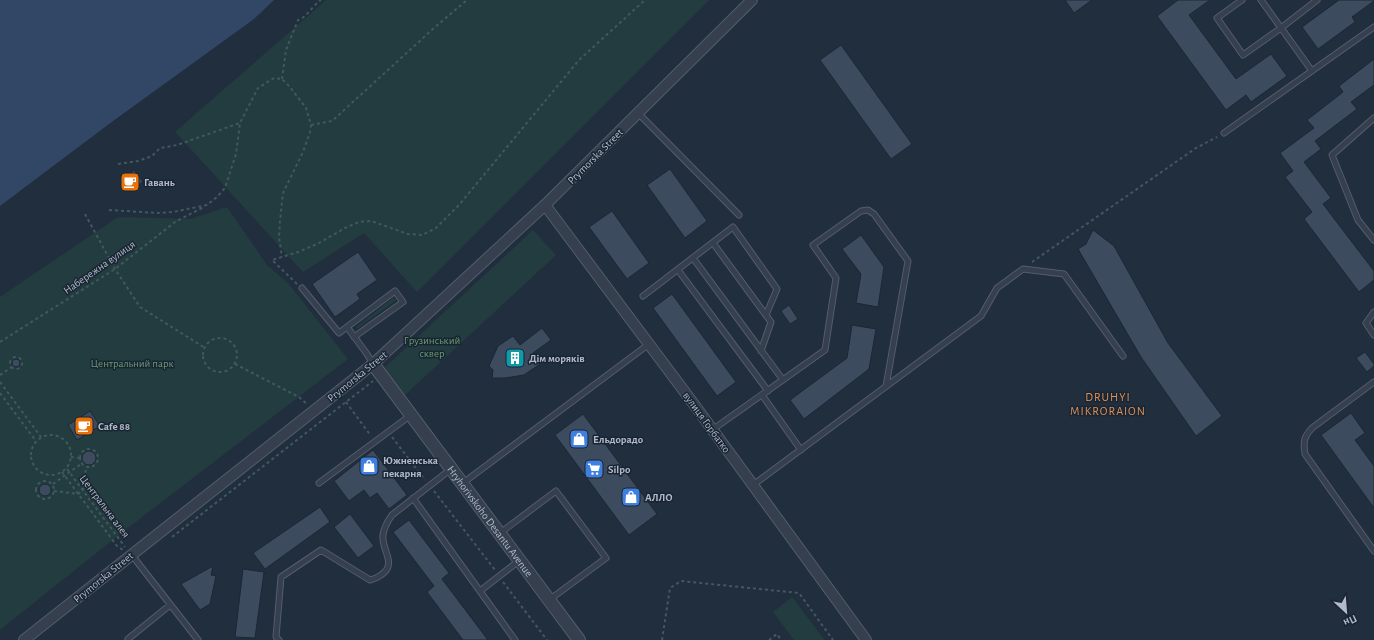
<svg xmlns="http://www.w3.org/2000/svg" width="1374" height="640" viewBox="0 0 1374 640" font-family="'Alegreya Sans',sans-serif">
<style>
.green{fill:#233c3f}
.water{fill:#314765}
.building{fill:#3c4c5e;stroke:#1c2735}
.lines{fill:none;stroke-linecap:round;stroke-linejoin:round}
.service-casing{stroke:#535d6c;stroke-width:7}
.minor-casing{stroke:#535d6c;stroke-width:12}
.tertiary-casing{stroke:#535d6c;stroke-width:14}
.path{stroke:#41595c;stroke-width:2;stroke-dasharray:3 3;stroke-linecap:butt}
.service{stroke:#353f4e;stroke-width:5}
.minor{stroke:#353f4e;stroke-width:10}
.tertiary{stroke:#353f4e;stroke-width:12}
.labels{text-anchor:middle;stroke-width:3;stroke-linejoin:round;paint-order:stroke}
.street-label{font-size:11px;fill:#b0baca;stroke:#1a2533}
.poi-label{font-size:11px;font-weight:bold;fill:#b0baca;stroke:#1a2533;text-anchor:start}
.park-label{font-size:11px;fill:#659d72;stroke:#1a2533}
.neighbourhood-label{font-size:12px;letter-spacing:1px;fill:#de9157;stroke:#1a2533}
</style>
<rect width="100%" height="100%" fill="#212e3e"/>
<path class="green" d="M326 0H709L417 292 364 233 303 272 175 132Z
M227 207 267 265 288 283 348 359 124 531 0 630V297L118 217 191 219Z
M533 230 556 255 405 395 382 370Z
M393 298 396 300 395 301 358 328 356 327Z
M792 597 824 639V640H794L773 612Z"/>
<path class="water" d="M0 0H274L254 19 109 124 0 206Z"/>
<path class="building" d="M1065 0H1092L1074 13Z
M1178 0H1210L1189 15 1236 79 1271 54 1287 76 1251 102 1246 95 1226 110 1157 16Z
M1339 0H1374V1L1352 17 1355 22 1318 49 1302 27Z
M841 45 912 144 891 159 820 60Z
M1374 59V85L1351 102 1357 109 1315 141 1321 149 1304 162 1331 198 1323 204 1374 271V280L1359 292 1304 219 1312 212 1285 177 1293 171 1280 153 1314 128 1307 120 1343 92 1339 86Z
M670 169 707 221 685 238 647 185Z
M134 170 143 182 132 189 124 178Z
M612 211 649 263 627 279 589 227Z
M1093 230 1114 246 1168 343 1222 416 1196 436 1141 357 1078 249 1086 244Z
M861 235 884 267 878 307 856 303 861 274 842 249Z
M358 252 377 280 357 294 360 299 335 317 312 284Z
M672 294 736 382 717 396 653 308Z
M789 305 798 319 790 324 781 311Z
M852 325 876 329 869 369 804 419 790 400 847 358Z
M542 328 551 340 533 353 540 364 524 375 505 378H492L493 370 489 366 498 346 513 336 520 345Z
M1365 352 1374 364V366L1367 372 1356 358Z
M12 363a4 4 0 1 1 8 0a4 4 0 1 1-8 0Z
M90 411 100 426 77 440 68 425Z
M1351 413 1365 433 1355 440 1374 466V508L1321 435Z
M583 414 657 514 629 535 555 435Z
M373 450 407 495 389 509 377 493 370 498 364 490 349 501 334 481Z
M82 458a7 7 0 1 1 14 0a7 7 0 1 1-14 0Z
M39 490a6 6 0 1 1 12 0a6 6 0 1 1-12 0Z
M320 507 330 522 265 569 253 553Z
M350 514 374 546 358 558 334 527Z
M409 520 449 573 442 579 488 640H463L427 592 434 586 393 532Z
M213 566 211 575 216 576 210 604 200 610 181 584Z
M243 569 264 572 255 638 235 637Z"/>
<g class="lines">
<defs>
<path id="service" d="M1242 0 1217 18 1243 55 1281 28 1317 0
M1261 0 1312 71
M638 113 739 215
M1374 118 1332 155 1358 220 1374 240
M1224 133 1374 27
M713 243 771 322 761 351
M693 258 783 380
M678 270 768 391
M302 288 339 333 395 291 403 302 354 337
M643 296 733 227 777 289 766 315
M1374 312 1366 323 1374 335
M347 327 367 354 373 364
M1374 382 1312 428C1304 437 1303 441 1305 454L1374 551
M762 395 801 450
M712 430 825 350 836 278 813 245 861 211 868 210 874 214 908 261 886 386
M319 483 411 415
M463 483 649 344
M753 485 981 316 997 288 1023 269 1064 274 1123 356
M413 498 515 640
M500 533 556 491 606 558 549 600
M131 554 198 640
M480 591 520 560
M128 639 170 605
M279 640 276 637 281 577 321 550 370 580C375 579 377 578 381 575 398 564 381 550 383 535 384 527 387 522 392 515L451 469"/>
<path id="minor" d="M545 205 693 403 866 640
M24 640 373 364 545 205 752 0"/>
<g id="tertiary">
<path id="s1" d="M373 364 579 640"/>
</g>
</defs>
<use href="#service" class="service-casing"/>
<use href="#minor" class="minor-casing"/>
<use href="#tertiary" class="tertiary-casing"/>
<path class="path" d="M282 79 286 50 298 20C307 17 312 6 321 0
M311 125 332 121 434 28 467 0
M118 164 138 161 152 156 160 148 177 145 240 123
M109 210 158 213 173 212 207 205 217 197 225 188 236 154 240 123 258 88 274 78 282 79 290 87 306 108 311 125 310 132 303 152 283 193 280 221 279 237 282 257
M85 214 115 269 140 307 205 348
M1032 262 1196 148 1217 137
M297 284 272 260 298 252 317 244 347 227 359 222 371 221 408 234 422 235 436 228 459 205 579 60 645 0
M203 355a17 17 0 1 1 34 0a17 17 0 1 1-34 0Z
M0 342 115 269 175 222 204 207
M10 363a6 6 0 1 1 12 0a6 6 0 1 1-12 0Z
M235 364 299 397 307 404
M0 375 12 367
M0 382 41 437
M0 393 36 441
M346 402 371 436
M31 455a20 20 0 1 1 40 0a20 20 0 1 1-40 0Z
M392 437 425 480
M80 458a9 9 0 1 1 18 0a9 9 0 1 1-18 0Z
M71 457 79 458
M67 469 125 547
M62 472 117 546 123 550
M36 490a9 9 0 1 1 18 0a9 9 0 1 1-18 0Z
M53 484 81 464
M54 491 78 494 83 490 86 468
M434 491 495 570
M172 537 373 381
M503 582 547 640
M662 640 670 588 681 581 799 593 833 640
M769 640 777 634 781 640"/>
<use href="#service" class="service"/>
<use href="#minor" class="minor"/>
<use href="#tertiary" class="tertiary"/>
</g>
<defs>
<symbol id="cafe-square" viewBox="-11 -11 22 22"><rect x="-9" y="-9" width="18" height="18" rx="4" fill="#e8710a" stroke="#1a2533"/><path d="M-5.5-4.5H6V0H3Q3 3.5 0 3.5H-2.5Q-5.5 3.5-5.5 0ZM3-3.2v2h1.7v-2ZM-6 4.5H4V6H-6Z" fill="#fff"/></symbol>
<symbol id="building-square" viewBox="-11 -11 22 22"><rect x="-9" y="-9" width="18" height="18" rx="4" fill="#0f9aa8" stroke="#1a2533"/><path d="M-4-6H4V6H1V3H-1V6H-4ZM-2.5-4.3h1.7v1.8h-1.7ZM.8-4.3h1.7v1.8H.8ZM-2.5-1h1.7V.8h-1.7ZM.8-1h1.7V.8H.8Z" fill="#fff"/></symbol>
<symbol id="shop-square" viewBox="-11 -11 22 22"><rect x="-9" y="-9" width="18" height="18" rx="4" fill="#3f7fe0" stroke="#1a2533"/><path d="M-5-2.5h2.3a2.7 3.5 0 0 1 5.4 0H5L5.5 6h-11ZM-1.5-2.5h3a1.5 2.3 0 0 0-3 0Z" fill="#fff"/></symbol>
<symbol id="supermarket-square" viewBox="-11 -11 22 22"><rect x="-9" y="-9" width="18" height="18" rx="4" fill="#3f7fe0" stroke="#1a2533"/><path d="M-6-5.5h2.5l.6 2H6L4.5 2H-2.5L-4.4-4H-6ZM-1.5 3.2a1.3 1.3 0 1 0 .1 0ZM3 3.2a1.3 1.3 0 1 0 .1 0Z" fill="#fff"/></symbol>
</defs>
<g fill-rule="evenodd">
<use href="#cafe-square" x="119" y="171" width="22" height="22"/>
<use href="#building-square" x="504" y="347" width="22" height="22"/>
<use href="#cafe-square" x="73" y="415" width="22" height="22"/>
<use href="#shop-square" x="568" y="428" width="22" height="22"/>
<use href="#shop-square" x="358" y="455" width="22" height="22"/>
<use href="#supermarket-square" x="583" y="458" width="22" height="22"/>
<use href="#shop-square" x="620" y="486" width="22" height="22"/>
</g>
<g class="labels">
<g class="street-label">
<text transform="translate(595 156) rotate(-45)" y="4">Prymorska Street</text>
<text transform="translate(99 267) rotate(-35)" y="4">Набережна вулиця</text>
<text transform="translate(357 376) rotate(-39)" y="4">Prymorska Street</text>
<text transform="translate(707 422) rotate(54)" y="4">вулиця Горбатко</text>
<text transform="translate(105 506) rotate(53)" y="4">Центральна алея</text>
<text dy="4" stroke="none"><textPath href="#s1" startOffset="196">Hryhorivskoho Desantu Avenue</textPath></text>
<text transform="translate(103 577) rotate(-39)" y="4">Prymorska Street</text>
</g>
<g class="poi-label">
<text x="144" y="186">Гавань</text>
<text x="529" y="362">Дім моряків</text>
<text x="98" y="430">Cafe 88</text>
<text x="593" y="443">Ельдорадо</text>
<text x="383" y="464">Южненська<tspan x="383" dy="13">пекарня</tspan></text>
<text x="608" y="473">Silpo</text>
<text x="645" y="501">АЛЛО</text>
</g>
<g class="park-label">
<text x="432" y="344">Грузинський<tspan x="432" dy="13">сквер</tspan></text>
<text x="132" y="367">Центральний парк</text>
</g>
<g class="neighbourhood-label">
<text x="1108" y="401">DRUHYI<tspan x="1108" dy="14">MIKRORAION</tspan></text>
</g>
</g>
<g transform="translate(1346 612) rotate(154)" stroke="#1a2533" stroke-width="3" paint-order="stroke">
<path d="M0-3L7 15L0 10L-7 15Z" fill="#b0baca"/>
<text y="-6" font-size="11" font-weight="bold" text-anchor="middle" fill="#b0baca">Пн</text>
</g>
</svg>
